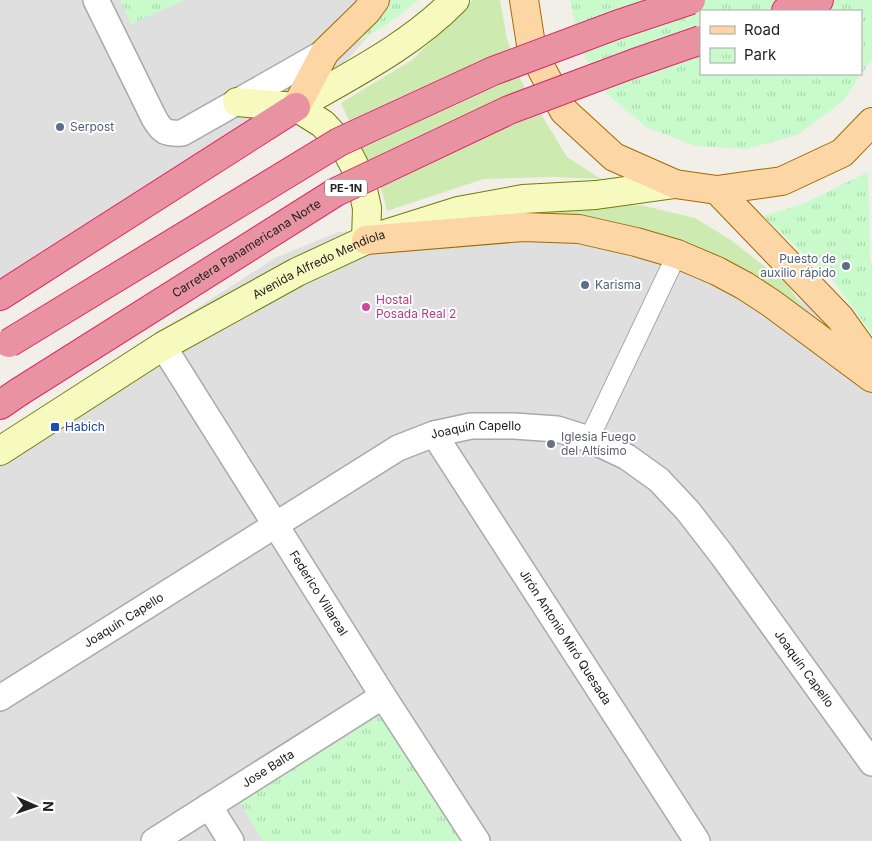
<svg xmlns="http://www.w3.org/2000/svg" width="872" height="841" viewBox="0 0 872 841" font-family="Inter,sans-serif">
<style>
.residential{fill:#e0dfdf}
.grass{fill:#cdebb0}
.park{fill:url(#park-tufts);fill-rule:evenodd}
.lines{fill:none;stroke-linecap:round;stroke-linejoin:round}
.pedestrian-casing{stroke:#a9a9a9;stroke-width:21}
.minor-casing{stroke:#a9a9a9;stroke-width:28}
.secondary-casing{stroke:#707d05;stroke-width:30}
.primary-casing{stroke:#a06b00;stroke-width:30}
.motorway-casing{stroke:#dc2a67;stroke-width:30}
.pedestrian{stroke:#fff;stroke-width:19}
.minor{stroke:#fff;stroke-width:25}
.secondary{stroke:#f7fabf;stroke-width:28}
.primary{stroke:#fcd6a4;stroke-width:28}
.motorway{stroke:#e892a2;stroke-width:28}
.motorway-bridge-casing{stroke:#dc2a67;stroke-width:30;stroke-linecap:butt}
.motorway-bridge{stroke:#e892a2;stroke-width:28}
.service-dot{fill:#5c6f8a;stroke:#fff;stroke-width:2}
.hotel-dot{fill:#d1479c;stroke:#fff;stroke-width:2}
.transit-dot{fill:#1a4fb4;stroke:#fff;stroke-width:2}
.worship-dot{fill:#6b7280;stroke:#fff;stroke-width:2}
.labels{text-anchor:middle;stroke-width:4;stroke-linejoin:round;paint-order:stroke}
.shield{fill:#fff;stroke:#646464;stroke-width:1}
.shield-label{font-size:11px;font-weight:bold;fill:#222}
.service-label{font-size:12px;fill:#4e5e75;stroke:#fff;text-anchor:start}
.street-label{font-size:12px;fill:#222;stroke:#fff}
.hotel-label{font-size:12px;fill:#b23c85;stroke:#fff;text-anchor:start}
.transit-label{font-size:12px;fill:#164399;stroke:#fff;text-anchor:start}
.worship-label{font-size:12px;fill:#5b616d;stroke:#fff;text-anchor:start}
</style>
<defs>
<pattern id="park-tufts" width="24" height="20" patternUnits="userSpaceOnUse" patternTransform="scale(1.25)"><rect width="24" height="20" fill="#c8facc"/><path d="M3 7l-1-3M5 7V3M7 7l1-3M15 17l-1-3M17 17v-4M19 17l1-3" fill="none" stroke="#acd6af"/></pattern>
</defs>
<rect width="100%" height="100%" fill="#f2efe9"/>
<path class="residential" d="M0 0H399L288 129 0 313Z
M537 213 611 214 780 288 872 344V841H0V435L275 258 338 232Z"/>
<path class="grass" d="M473 0H500L507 39 521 81 567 157 601 179 554 177 484 179 387 211 383 194 341 103 412 60Z
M640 205 695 218 731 240 786 283 828 343 793 306 550 216V209Z"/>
<path class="park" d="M120 0H185L131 24Z
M392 0H419L386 25 353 45Z
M570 0H872V59L842 102 799 134 748 149 695 146 646 127 606 93 580 48ZM701 11H861V74H701Z
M868 172 870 260 872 264V334L835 283 763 216 805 203Z
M384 713 463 841H263L240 803Z"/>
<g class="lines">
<defs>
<path id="pedestrian" d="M589 439 677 254"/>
<g id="minor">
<path d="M96 0 154 118C162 132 166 134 182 133L325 52"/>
<path id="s1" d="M163 346 383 696 477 841"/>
<path id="s2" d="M434 434 697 841"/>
<path id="s3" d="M0 698 398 448 434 434 471 426H514L557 429 589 439 627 457 659 480 688 511 722 555 872 763"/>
<path d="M209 806 231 841"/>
<path id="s4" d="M154 841 383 696"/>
</g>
<g id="secondary">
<path d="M237 102 296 107 323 124 345 148 360 176 367 208 366 240"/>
<path d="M296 107C351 75 410 46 455 0"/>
<path id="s5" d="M0 451 163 346 297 272 366 240 458 211 523 199 596 195 675 184"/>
</g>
<path id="primary" d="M524 0 532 51 564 111 614 157 675 184 717 190 782 181 842 153 872 122
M296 107 325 52 366 12 375 0
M717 190 840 318 872 363
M366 240 523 227 579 229 636 242 677 254 717 271 745 286 771 303 872 378"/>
<path id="motorway" d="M786 11 819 0
M0 296 296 107
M0 405 19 392"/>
</defs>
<use href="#pedestrian" class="pedestrian-casing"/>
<use href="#minor" class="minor-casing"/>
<use href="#secondary" class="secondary-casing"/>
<use href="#primary" class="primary-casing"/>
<use href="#motorway" class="motorway-casing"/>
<use href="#pedestrian" class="pedestrian"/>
<use href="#minor" class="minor"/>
<use href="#secondary" class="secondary"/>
<use href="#primary" class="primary"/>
<use href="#motorway" class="motorway"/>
<defs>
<g id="motorway-bridge">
<path d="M9 343 339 142 493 71 616 25 691 0"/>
<path id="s6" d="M19 392 336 192 509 110 632 64 701 40"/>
</g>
</defs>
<use href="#motorway-bridge" class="motorway-bridge-casing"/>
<use href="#motorway-bridge" class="motorway-bridge"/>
</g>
<g class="service-dot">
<circle cx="60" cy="127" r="5"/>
<circle cx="846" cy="266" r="5"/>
<circle cx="585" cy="285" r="5"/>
</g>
<circle class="hotel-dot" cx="366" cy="307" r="5"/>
<rect class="transit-dot" x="50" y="422" width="10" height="10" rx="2.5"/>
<circle class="worship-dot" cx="551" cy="444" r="5"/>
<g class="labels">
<rect class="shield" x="325" y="179.5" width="42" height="17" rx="4"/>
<g class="shield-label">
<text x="346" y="192">PE-1N</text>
</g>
<g class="service-label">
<text x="70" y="131">Serpost</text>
<text x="836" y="263" text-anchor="end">Puesto de<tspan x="836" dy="14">auxilio rápido</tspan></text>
<text x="595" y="289">Karisma</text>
</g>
<g class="street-label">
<text dy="4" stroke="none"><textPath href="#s6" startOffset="269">Carretera Panamericana Norte</textPath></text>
<text dy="4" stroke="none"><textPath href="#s5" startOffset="370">Avenida Alfredo Mendiola</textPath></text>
<text dy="4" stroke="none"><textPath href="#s3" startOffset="551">Joaquín Capello</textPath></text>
<text dy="4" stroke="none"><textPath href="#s1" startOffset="292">Federico Villareal</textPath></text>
<text dy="4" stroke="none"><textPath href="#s3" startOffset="146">Joaquín Capello</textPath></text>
<text dy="4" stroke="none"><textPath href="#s2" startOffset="242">Jirón Antonio Miró Quesada</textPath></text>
<text dy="4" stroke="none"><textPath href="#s3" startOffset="986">Joaquín Capello</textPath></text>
<text dy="4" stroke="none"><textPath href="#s4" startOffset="135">Jose Balta</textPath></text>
</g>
<g class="hotel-label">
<text x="376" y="304">Hostal<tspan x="376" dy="14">Posada Real 2</tspan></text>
</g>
<g class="transit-label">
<text x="65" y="431">Habich</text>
</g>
<g class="worship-label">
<text x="561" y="441">Iglesia Fuego<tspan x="561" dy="14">del Altísimo</tspan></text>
</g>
</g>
<rect x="700" y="10" width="162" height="65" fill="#ffffff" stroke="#a7a7a7"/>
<rect x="710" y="26" width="25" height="8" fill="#fcd6a4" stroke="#a7a7a7"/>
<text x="744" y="35" font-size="15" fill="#222222">Road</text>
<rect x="710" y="48" width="25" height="15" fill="url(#park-tufts)" stroke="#a7a7a7"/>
<text x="744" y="60" font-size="15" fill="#222222">Park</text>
<g transform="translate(35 806) rotate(92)" stroke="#ffffff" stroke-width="4" paint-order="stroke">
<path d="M0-4L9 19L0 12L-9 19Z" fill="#222222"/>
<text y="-8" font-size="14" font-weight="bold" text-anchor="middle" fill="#222222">N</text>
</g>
</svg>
